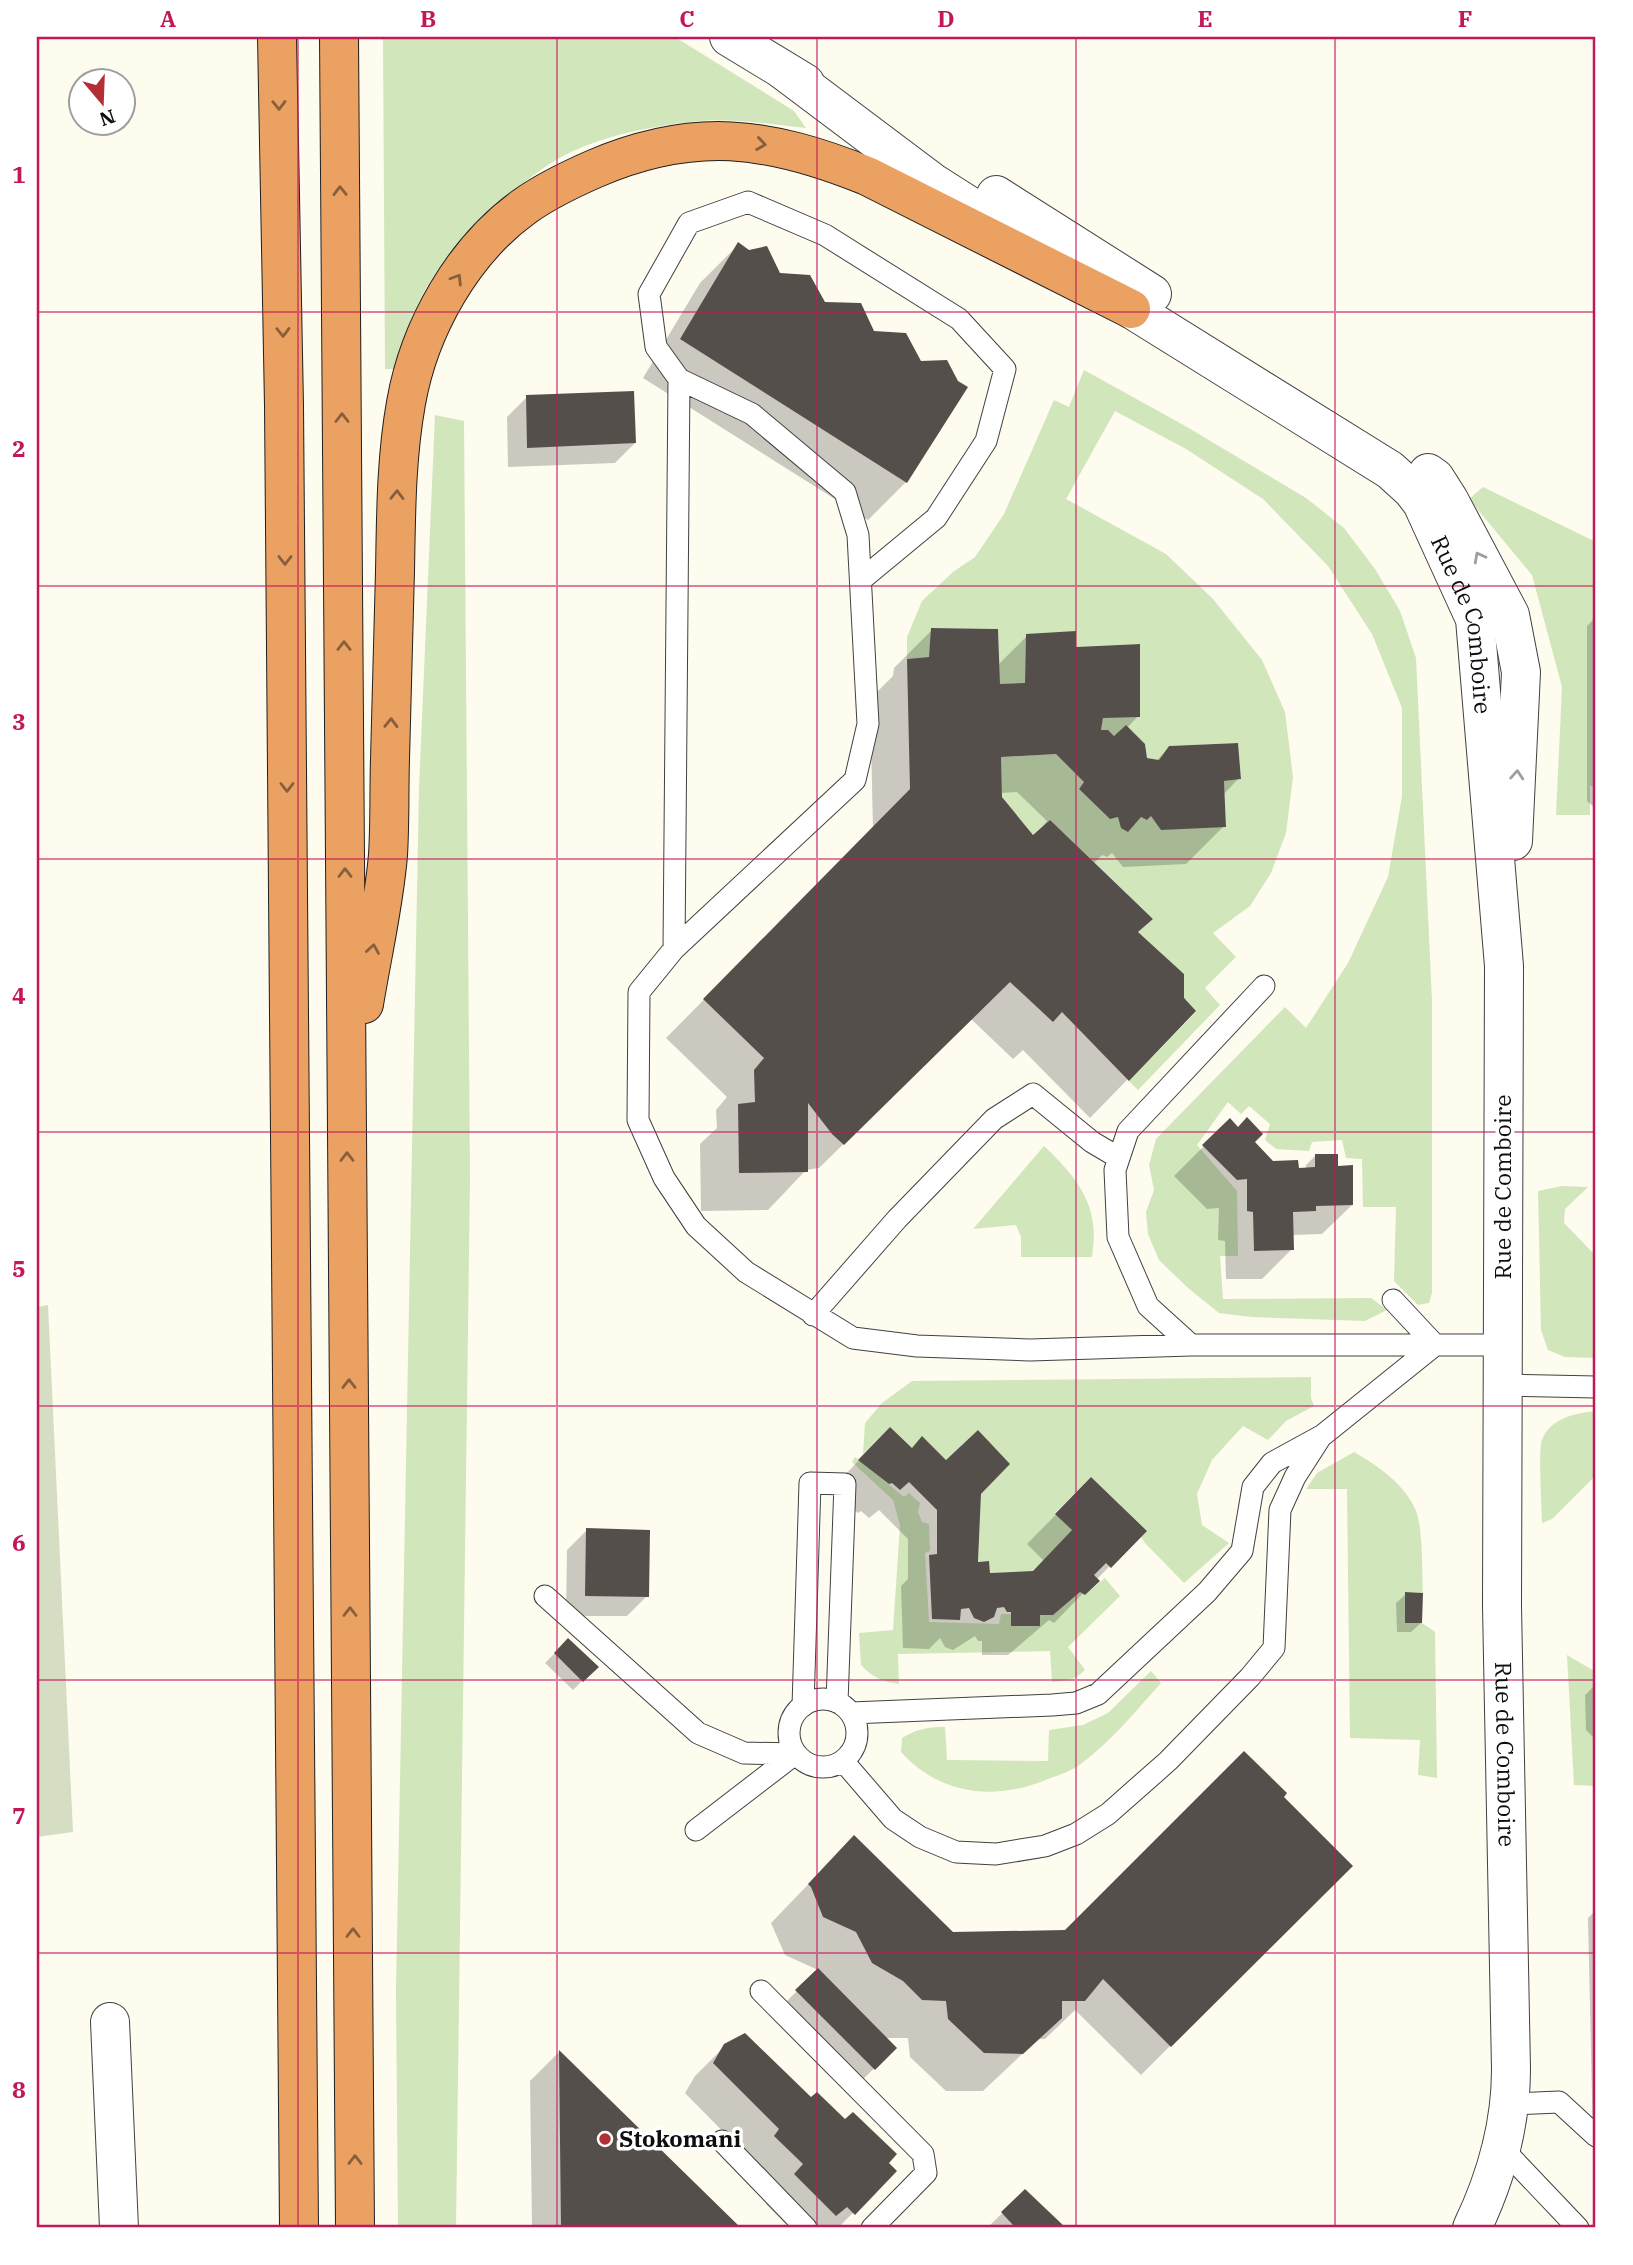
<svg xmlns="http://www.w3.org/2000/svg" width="1633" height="2265" viewBox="0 0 1633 2265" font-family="'IBM Plex Serif',serif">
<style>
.green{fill:#d1e6bb}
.cemetery{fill:#d5dec2}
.shadow{fill:#0003;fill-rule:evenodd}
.building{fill:#554f4b}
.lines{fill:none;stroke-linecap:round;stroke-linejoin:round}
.lane-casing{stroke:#414141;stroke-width:23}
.street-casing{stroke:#414141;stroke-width:40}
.highway-casing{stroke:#1f1f1f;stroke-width:40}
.lane{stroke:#fff;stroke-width:21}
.street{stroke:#fff;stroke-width:38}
.highway{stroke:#eaa161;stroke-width:38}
.oneway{stroke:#875f3c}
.oneway2{stroke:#9f9f9f}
.grid{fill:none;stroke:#c2185b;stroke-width:2;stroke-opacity:0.55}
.poi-dot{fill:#b42f35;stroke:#fff;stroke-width:2.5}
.labels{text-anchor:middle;stroke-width:7;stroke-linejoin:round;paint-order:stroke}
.street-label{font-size:23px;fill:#0e0e0e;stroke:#fff}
.poi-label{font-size:23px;font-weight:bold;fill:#0e0e0e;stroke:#fff;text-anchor:start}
.neatline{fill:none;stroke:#c2185b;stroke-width:2.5}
.grid-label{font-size:23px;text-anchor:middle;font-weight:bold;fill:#c2185b}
</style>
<rect width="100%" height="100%" fill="#fefbef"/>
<path class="green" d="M383 37H675L794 111 806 128C768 124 728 117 689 122 649 127 608 135 571 152 525 173 446 248 423 294 410 318 402 343 395 369H385Z
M1084 370 1187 427 1306 498 1344 528 1375 569 1400 611 1416 658 1432 1000V1293L1429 1303 1418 1305 1394 1281 1396 1207H1363L1362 1159 1346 1158 1342 1140 1312 1142 1309 1151 1276 1149 1265 1140 1270 1124 1249 1106 1241 1114 1228 1102 1197 1145 1237 1191 1238 1256H1220L1223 1299 1371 1298 1387 1310 1365 1321 1251 1317 1219 1313 1188 1288 1159 1260 1148 1234 1146 1212 1154 1190 1149 1165 1156 1139 1285 1007 1306 1028 1348 963 1388 877 1402 796V708L1372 634 1328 566 1263 499 1186 449 1115 411 1066 499 1166 554 1213 599 1262 660 1285 712 1293 777 1286 833 1271 873 1250 906 1213 933 1236 957 1205 988 1220 1005 1138 1090 1129 1081 1196 1012 1184 998V974L1138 932 1153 919 1050 820 1033 835 1002 797 1001 757 1056 754 1084 782 1079 789 1110 819 1118 817 1127 831 1141 817 1147 820 1151 816 1226 827 1224 781 1241 779 1238 743 1169 746 1159 760 1147 758 1145 744 1126 725 1114 736 1108 730H1101L1103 718 1140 644 1076 647 1026 634 1025 683 1000 684 998 629 932 628 929 657 907 659V637L922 601 953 572 975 557 1004 514 1054 400 1069 407Z
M435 415 464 421 470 1178 456 2228H398L396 1991 411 1200 419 788Z
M1483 487 1596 542V786H1590V815H1556L1562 687 1532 575 1469 499Z
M1044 1146C1066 1167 1090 1192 1093 1224 1095 1235 1093 1247 1092 1257H1021V1237L1016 1225 973 1229Z
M1562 1186 1588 1187 1565 1209 1564 1223 1596 1256V1358L1565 1357 1548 1350 1541 1330 1538 1191Z
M1311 1377V1398L1314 1406 1286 1421 1268 1440 1243 1426 1212 1460 1197 1494 1202 1525 1229 1543 1184 1583 1145 1543 1141 1537 1146 1530 1091 1477 1055 1513 1072 1530 1033 1571 990 1573 989 1561 978 1562 981 1494 1010 1464 978 1430 946 1460 923 1437 912 1448 890 1427 863 1454 865 1423 882 1403 912 1381Z
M1596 1411V1475L1552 1519 1542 1523C1542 1508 1538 1450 1542 1440 1550 1418 1576 1413 1596 1411Z
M1354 1452C1378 1466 1405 1484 1416 1511 1423 1529 1422 1572 1423 1593L1405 1592V1623H1422L1435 1632 1437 1778 1418 1775 1420 1740 1350 1738 1347 1489H1306L1317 1473Z
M855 1457 904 1497 909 1493 920 1503 918 1512 922 1522 929 1524 930 1551 925 1553 929 1622 999 1624 1001 1614H1011V1626H1039L1040 1615H1053L1080 1592 1085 1595 1105 1578 1120 1596 1068 1647 1085 1670C1075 1680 1066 1681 1052 1682L1050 1651 898 1654 899 1684C883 1682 872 1677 861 1665L859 1633 893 1630 900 1525 893 1500 852 1462Z
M1567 1655 1596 1672V1786L1574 1785Z
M1151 1671 1161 1683C1135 1712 1109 1744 1078 1766 1069 1772 1058 1775 1048 1779 996 1801 941 1796 901 1752L902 1738C917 1729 928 1727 945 1727L947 1760 1048 1761 1049 1730 1083 1725 1108 1713Z"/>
<path class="cemetery" d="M48 1305 73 1832 37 1837V1307Z"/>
<path class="shadow" d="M738 245 778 274 872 333 906 482 868 520 643 378 700 283Z
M527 397 635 443 615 463 508 467 507 417Z
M1596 617V808H1595L1587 801V626Z
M932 630 998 665 1027 636 1074 649 1138 716 1127 728 1145 759 1156 761 1170 747 1239 778 1223 795 1224 826 1186 864 1123 867 1112 853 1107 857 1102 855 1093 864 1136 933 1194 1011 1090 1118 1023 1050 1013 1059 971 1019 819 1168 806 1170 768 1210 701 1211 700 1144 717 1128 716 1110 727 1097 666 1038 873 829 870 699 893 676 894 668ZM1017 792 1047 821 1033 838 1000 797V793Z
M1229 1121 1272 1163 1297 1169H1306V1165L1315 1156 1336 1165 1352 1205 1322 1234 1292 1235V1249L1262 1279H1226L1225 1241 1218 1240 1219 1208 1207 1209 1174 1176Z
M911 1450 979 1493 976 1564 988 1574 1033 1573 1044 1561 1027 1544 1091 1479 1144 1531 1054 1623 1049 1620 1008 1655H982V1641H978L975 1636 953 1650 945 1647 940 1638 929 1649 903 1648 901 1586 908 1579V1539L879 1510 869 1518 861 1511 858 1513 830 1491 861 1458Z
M587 1530 647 1596 627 1616H566L567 1550Z
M1406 1594 1421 1623 1411 1632H1397L1396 1603Z
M568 1640 596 1667 573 1690 545 1663Z
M1596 1684V1740L1586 1730 1585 1695Z
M1279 1799 1350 1866 1141 2075 1075 2010 1045 2039H1038L983 2091H946L910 2057 908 2038H885L895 2048 854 2088 777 2011 818 1970 785 1955 771 1923 854 1837 953 1933 1066 1932Z
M1596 1910V2191L1594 2188 1588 1918Z
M725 2046 811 2099 894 2171 838 2228H790L766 2204 775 2194 751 2160 685 2093 695 2076Z
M559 2052 739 2228H532L530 2081Z
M1025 2191 1064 2228H987Z"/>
<path class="building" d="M738 242 749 250 767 246 780 273 810 275 825 302 861 303 874 331 906 333 921 361 947 360 958 381 968 387 907 483 680 339Z
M634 391 636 443 527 448 526 395Z
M931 628 998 629 1000 684 1025 683 1026 634 1076 631V647L1140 644V717L1103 718 1101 730H1108L1114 736 1126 725 1145 744 1147 758 1159 760 1169 746 1238 743 1241 779 1224 781 1226 827 1161 830 1151 816 1147 820 1141 817 1128 832 1121 828 1118 817 1110 819 1079 789 1084 782 1056 754 1001 757 1002 797 1033 835 1050 820 1153 919 1138 932 1184 974V998L1196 1011 1129 1081 1062 1012 1053 1022 1010 982 844 1145 832 1134 808 1103V1172L739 1173 738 1104 755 1102 754 1070 764 1058 703 999 910 789 907 659 929 657Z
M1247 1117 1263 1134 1255 1142 1273 1161 1298 1160 1299 1168 1315 1167V1154H1338V1166L1353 1165V1205L1316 1206V1211L1293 1212 1294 1250 1254 1251 1253 1212 1247 1211V1179L1237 1180 1202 1145 1230 1118 1238 1127Z
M890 1427 912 1448 922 1436 946 1460 978 1430 1010 1464 981 1494 978 1562 989 1561 990 1573 1033 1571 1072 1530 1055 1514 1091 1477 1147 1531 1111 1568 1106 1563 1094 1575 1100 1581 1085 1595 1080 1592 1053 1615H1040V1626H1011V1612H1007L1004 1607 997 1608 994 1617 984 1622 974 1618 969 1608 961 1609 960 1620 932 1619 929 1555 937 1554V1510L909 1482 900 1490 892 1483 889 1484 858 1460Z
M586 1528 650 1530 649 1597 585 1596Z
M1405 1592 1423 1593 1422 1623H1405Z
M568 1638 599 1667 583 1682 554 1653Z
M1244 1751 1287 1793 1284 1797 1353 1866 1171 2047 1103 1979 1085 2001H1062V2018L1023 2054 984 2053 948 2019 946 2001 922 2000 903 1981 872 1963 856 1932 823 1917 811 1887 808 1884 854 1835 953 1932 1065 1930Z
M818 1968 897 2048 875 2070 795 1990Z
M745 2033 811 2097 817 2092 845 2119 853 2112 897 2154 889 2163 897 2171 855 2215 847 2207 836 2216 794 2174 803 2164 774 2136 779 2129 713 2063 724 2044Z
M559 2050 741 2228H561Z
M1025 2189 1066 2228H1011L1013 2225 1001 2212Z"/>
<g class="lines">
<defs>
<path id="lane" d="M861 580 936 518 986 441 1005 369 959 319 825 235 748 202 689 223 649 294 656 347 679 379 752 414 845 492 858 535 868 724 855 780 674 949 639 992 638 1120 664 1178 696 1226 746 1272 853 1338 917 1346 1030 1350 1191 1345H1503
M674 949 679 379
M813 1315 897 1219 994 1119 1033 1094 1092 1142 1119 1158
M1191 1345 1148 1306 1118 1237 1115 1170 1128 1131 1264 986
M1503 1385 1596 1387
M545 1596 698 1733 744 1753 795 1754
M789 1733a34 34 0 1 1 68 0a34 34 0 1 1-68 0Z
M803 1706 810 1483 845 1484 837 1702
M851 1713 1052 1705 1076 1703 1098 1694 1207 1592 1242 1551 1253 1487 1272 1463 1323 1435 1435 1345 1393 1300
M843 1761 893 1819 920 1837 956 1852 996 1854 1045 1846 1076 1834 1108 1814 1168 1761 1250 1677 1274 1648 1280 1510 1295 1477 1320 1438
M696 1830 795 1754
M761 1991 923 2154 926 2173 872 2228
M1511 2104 1559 2102 1596 2136
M722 2141 806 2228
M1502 2148 1578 2228"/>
<g id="street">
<path d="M729 37 805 83"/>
<path d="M783 70 932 182 1015 235"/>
<path d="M996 195 1152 294"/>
<path id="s1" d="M1104 292 1390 470 1412 490 1422 503 1475 619 1504 966 1502 1606 1511 2069C1511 2124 1496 2178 1472 2228"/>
<path d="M1428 473 1435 478 1449 500 1510 615 1521 672 1513 841"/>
<path d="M110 2022 119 2228"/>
</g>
<path id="highway" d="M277 37 284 406 299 2228
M339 37 355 2228
M364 1004C372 955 384 904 388 855 390 823 389 791 390 759 392 696 393 634 395 572 396 515 396 459 406 403 419 329 462 251 525 206 546 191 569 180 594 169 694 126 768 136 867 176L1131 309"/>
</defs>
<use href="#lane" class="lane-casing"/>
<use href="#street" class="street-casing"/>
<use href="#highway" class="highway-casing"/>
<use href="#lane" class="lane"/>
<use href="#street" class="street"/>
<use href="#highway" class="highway"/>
</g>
<defs><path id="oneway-chevron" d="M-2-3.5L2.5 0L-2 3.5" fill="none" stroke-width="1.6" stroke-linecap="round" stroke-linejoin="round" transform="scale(1.75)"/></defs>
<g class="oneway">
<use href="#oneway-chevron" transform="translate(279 105) rotate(89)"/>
<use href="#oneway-chevron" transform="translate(761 144) rotate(8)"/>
<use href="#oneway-chevron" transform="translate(340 191) rotate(-91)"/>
<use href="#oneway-chevron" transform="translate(457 279) rotate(-58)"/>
<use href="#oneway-chevron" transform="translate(283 332) rotate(89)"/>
<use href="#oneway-chevron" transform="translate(342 418) rotate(-90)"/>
<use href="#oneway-chevron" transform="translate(397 495) rotate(-89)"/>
<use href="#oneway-chevron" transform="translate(285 560) rotate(90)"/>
<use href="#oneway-chevron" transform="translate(344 646) rotate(-90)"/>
<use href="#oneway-chevron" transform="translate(391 723) rotate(-89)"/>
<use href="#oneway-chevron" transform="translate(287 787) rotate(90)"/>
<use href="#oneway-chevron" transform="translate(345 873) rotate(-90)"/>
<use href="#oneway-chevron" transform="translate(373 949) rotate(-81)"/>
<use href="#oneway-chevron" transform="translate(347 1157) rotate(-90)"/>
<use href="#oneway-chevron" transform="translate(349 1384) rotate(-90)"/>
<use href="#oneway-chevron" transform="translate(350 1612) rotate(-90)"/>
<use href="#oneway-chevron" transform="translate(353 1933) rotate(-90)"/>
<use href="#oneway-chevron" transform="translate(355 2160) rotate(-90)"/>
</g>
<g class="oneway2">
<use href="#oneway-chevron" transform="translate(1479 557) rotate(-118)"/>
<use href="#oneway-chevron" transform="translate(1517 775) rotate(-86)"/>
</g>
<path class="grid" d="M298 37V2228M557 37V2228M817 37V2228M1076 37V2228M1335 37V2228M37 312H1596M37 586H1596M37 859H1596M37 1132H1596M37 1406H1596M37 1680H1596M37 1953H1596"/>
<circle class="poi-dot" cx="605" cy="2139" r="7"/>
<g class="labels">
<g class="street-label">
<text dy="8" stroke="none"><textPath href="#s1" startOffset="513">Rue de Comboire</textPath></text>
<text transform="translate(1503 1187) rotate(-90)" y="8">Rue de Comboire</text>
<text dy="8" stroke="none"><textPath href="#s1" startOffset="1647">Rue de Comboire</textPath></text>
</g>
<g class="poi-label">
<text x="619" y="2147">Stokomani</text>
</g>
</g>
<rect width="1633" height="2265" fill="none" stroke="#ffffff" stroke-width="77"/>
<g transform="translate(102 102) rotate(161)"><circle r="33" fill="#ffffff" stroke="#9f9f9f" stroke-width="2"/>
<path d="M0-5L12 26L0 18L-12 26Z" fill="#b42f35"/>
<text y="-10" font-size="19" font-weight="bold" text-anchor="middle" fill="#0e0e0e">N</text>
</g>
<rect x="38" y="38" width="1556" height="2188" class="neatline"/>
<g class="grid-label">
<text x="168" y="27">A</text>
<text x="428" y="27">B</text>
<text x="687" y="27">C</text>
<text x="946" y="27">D</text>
<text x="1205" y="27">E</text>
<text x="1465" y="27">F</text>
<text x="19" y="183">1</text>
<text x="19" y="457">2</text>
<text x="19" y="730">3</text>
<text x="19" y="1004">4</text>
<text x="19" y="1277">5</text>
<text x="19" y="1551">6</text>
<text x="19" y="1824">7</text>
<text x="19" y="2098">8</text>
</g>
</svg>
